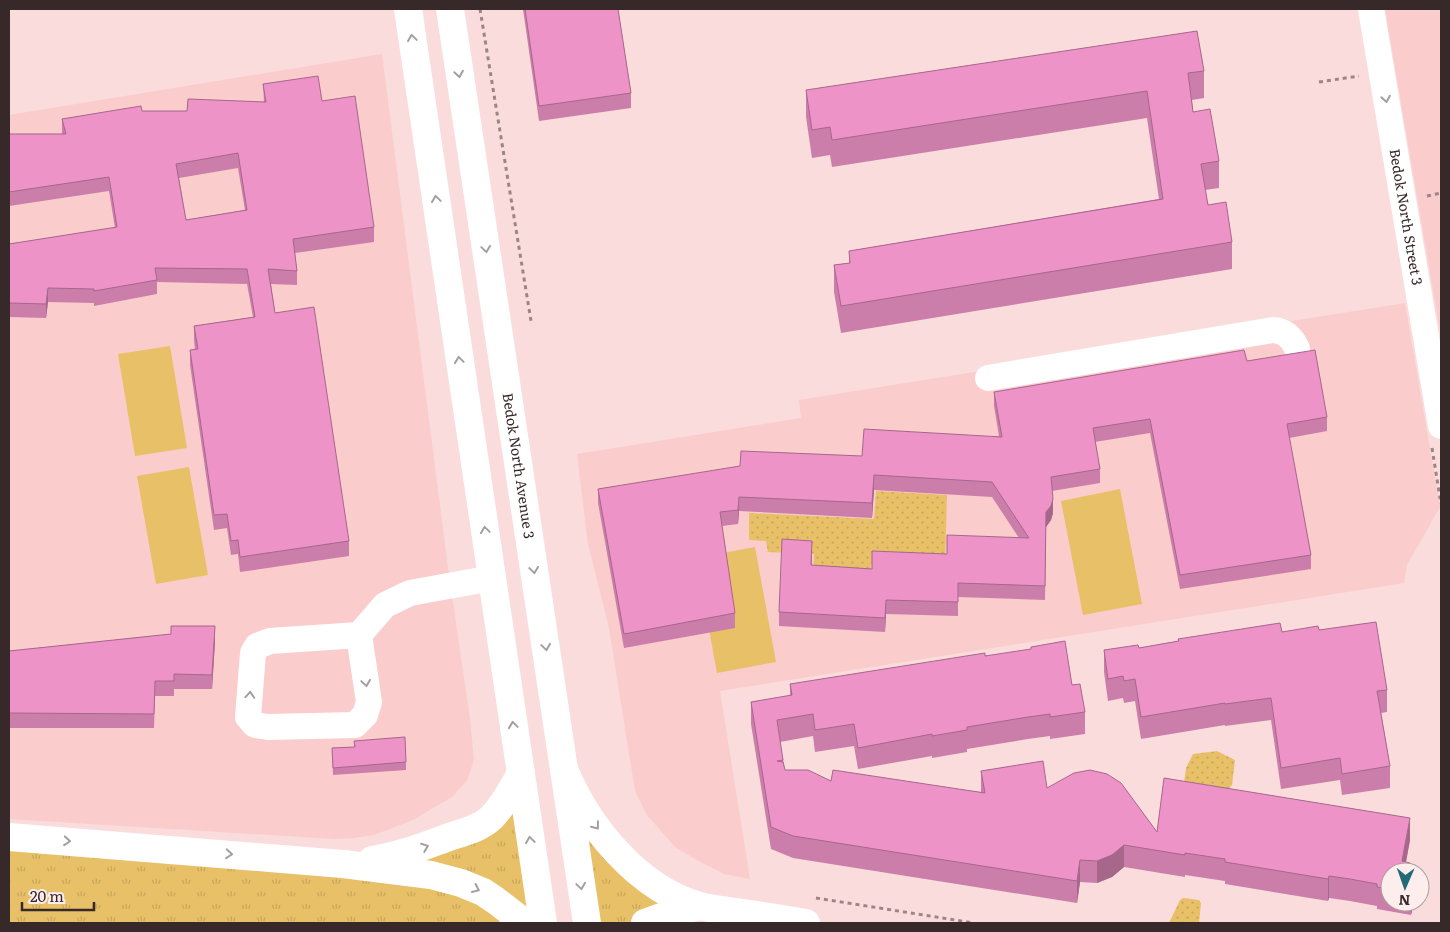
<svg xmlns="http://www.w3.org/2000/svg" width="1450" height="932" viewBox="0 0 1450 932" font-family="Literata,serif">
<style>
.built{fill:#facccc}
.grass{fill:url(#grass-tufts)}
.park{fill:url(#park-dots)}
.pitch{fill:#e8c068}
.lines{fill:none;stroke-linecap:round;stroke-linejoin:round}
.path{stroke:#9c8586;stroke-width:3;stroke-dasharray:4 4;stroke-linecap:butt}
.minor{stroke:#fff;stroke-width:26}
.major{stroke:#fff;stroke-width:28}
.highway{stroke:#fff;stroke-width:28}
.wall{fill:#cc7eab;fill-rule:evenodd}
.shaded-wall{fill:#a6678b}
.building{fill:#ed93c7;stroke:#a6678b;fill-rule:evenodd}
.oneway{stroke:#a59e9f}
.labels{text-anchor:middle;stroke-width:4;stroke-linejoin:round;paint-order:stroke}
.street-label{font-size:14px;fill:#372829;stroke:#fdeded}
</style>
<defs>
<pattern id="grass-tufts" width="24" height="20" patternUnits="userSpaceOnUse" patternTransform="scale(1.25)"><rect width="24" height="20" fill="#e8c068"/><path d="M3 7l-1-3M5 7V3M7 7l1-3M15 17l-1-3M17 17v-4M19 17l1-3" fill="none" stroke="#c8a55a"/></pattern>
<pattern id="park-dots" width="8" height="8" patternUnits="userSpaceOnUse" patternTransform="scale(1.25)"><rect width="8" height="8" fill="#e8c068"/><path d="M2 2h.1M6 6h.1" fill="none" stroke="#c8a55a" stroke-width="1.8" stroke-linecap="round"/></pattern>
</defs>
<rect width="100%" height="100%" fill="#fadcdc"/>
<path class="built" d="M1385 9H1441V337Z
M382 54 448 568 470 719 474 760 467 780 452 797 413 820 374 835 354 838 335 839 9 819V115Z
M1405 303 1440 507 1407 565 1404 583 720 691 750 879 724 874 695 859 675 847 647 815 635 791 609 628 588 544 577 454 801 418 799 400Z"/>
<path class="grass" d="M520 774 542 923 496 900 499 923H9V841L349 864 445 841Z
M579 804 697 905 645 923H587Z"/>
<path class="park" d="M876 491 947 495 945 567 871 564 870 582 813 578 814 554 768 552 766 541 749 540V513L874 519Z
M1217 751 1235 760 1232 785 1228 790 1184 783 1186 768 1193 754Z
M1183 898 1199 900 1201 903 1199 923H1169L1180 900Z"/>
<path class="pitch" d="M170 346 187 448 135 456 118 354Z
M189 467 208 575 156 584 137 476Z
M1120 489 1142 604 1083 615 1061 501Z
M755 547 776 662 717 673 696 558Z"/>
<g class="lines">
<path class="path" d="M480 9 531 321
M1319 82 1359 76
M1427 196 1441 193
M1432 448 1441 504
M816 898 974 923"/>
<g class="minor">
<path id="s1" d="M1371 9 1441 426"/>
<path d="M988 378 1273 330C1285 331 1292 337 1297 349"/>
<path d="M359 635 369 702 365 715 355 725 268 727 255 725 248 717 253 653 257 646 270 641 359 635 385 605 410 593 492 578"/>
</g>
<g class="major">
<path d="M408 9 543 923"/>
<path id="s2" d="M450 9 587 923"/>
</g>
<path class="highway" d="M564 769C587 826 638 889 700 906 711 909 723 910 734 912 758 915 782 919 806 923
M9 837 343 864 431 875 461 883 483 892 495 900 525 923
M372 860C399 856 424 846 449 837 464 832 479 829 491 818 504 805 512 789 521 773
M645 923 678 911 700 906"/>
</g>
<path class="wall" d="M523 9H618L631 93V108L539 121Z
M1204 71V98L1192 100 1193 112 1219 161V188L1205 190 1208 205 1232 242V269L841 333 834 292V265L849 263V251L1159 199 1147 118 832 167 830 155 812 158 806 117V90Z
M263 84 322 101 374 227V242L295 253 297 271V285L271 284 275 313 349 541V556L240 572 238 554 231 555 227 528 214 530 190 365V350H195L194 340V326L253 317 247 284 157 282V294L94 306V303L48 302 46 318 9 317V244L115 228 109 191 9 206V134H62V119L142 111H187L264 102ZM238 168 245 210 186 220 179 178Z
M1247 361 1327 417V431L1289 438 1311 555V569L1180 589 1150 433 1095 442 1100 469V483L1052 491 1053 513 1051 520 1046 527 1045 600 958 597V616L886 614 885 632 779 626V612L812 555V565L872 569 947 554 1019 538 992 497 874 490 872 518 739 511 738 524 722 526 735 613V628L624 648 598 503V489L862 456 999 436 994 406V392Z
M171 626 215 641 212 689H174V696H155L154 728H9V651L171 634Z
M1319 630 1387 690V712L1381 713 1390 766V788L1342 795 1340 780 1281 789 1271 720 1225 726V725L1141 739 1135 701 1124 703 1123 698 1108 701 1104 672V650L1139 648 1178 641V639L1282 632Z
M1031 647 1072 685 1085 712V734L1050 739V736L1028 739 967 749V752L932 758V756L858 769 854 746 815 752 813 736 780 742 785 770 831 781 981 792V771L1047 788 1157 832 1410 840 1406 862 1410 872H1390V902H1414L1411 915 1377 909V906L1350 901 1329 898 1328 901 1225 884V881L1185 875V877L1124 867 1112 877 1097 883 1080 882 1077 903 793 858 771 849 751 724V702L790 696V684L1031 650Z
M354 741 406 762V770L333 775 332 748 354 747Z"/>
<path class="shaded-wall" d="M48 288V302L46 318V304Z
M874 475V490L872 518V503Z
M739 497V511L738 524V510Z
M1053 499V513L1051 520 1046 527 1045 600 1046 512Z
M886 600V614L885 632V618Z
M215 626V641L212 689V675Z
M1410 818V840L1404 872 1402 861Z
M1124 845V867L1112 877 1097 883V861Z
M1080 860V882L1077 903V881Z
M1329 876V898L1328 901V879Z
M1411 902H1414L1411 915Z"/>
<path class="building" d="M525 9H618L631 93 539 106Z
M1197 31 1204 71 1188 73 1193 112 1210 109 1219 161 1201 164 1208 205 1226 202 1232 242 841 306 834 265 850 263 849 251 1163 199 1147 91 832 140 830 127 812 130 806 90Z
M318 76 322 101 355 96 374 227 293 239 297 271 268 269 275 313 314 307 349 541 240 557 238 540 231 541 227 514 214 515 190 350 198 349 194 326 255 317 247 269 155 268 157 280 94 291V289L48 288 46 304 9 303V244L117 227 109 177 9 192V134H66L62 119 141 106 142 111H187L188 99 266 102 263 84ZM238 153 247 210 186 220 176 164Z
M1244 350 1247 361 1315 350 1327 417 1287 424 1311 555 1180 575 1150 419 1093 428 1100 469 1051 477 1053 499 1051 506 1046 512 1045 586 958 583V602L886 600 885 618 779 612 782 539 812 541 811 565 872 569V551L947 554V535L1029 538 992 482 874 475 872 503 739 497 738 510 720 512 735 613 624 634 598 489 740 466 741 451 862 456 864 429 1002 437 994 392Z
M1376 622 1387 690 1377 691 1390 766 1342 774 1340 758 1281 768 1271 698 1225 704V703L1141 717 1135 679 1124 681 1123 676 1108 679 1104 650 1138 645 1139 648 1179 641 1178 639 1280 623 1282 632 1318 626 1319 630Z
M171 626H215L212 675 174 674V681H155L154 714 9 713V651L171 634Z
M1065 641 1072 685 1080 684 1085 712 1050 717V714L1028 717 967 727V730L932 736V734L858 748 854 724 815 730 813 714 777 720 783 760 777 761 783 762 785 770H808L831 781 833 770 985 793 981 771 1043 761 1047 788 1074 773 1090 770 1107 774 1121 783 1157 832 1164 778 1410 818 1402 861 1410 863 1409 872H1390V889L1377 887V884L1350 879 1329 876 1328 879 1225 862V859L1185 853V855L1124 845 1112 855 1097 861 1080 860 1077 881 793 836 771 827 751 702 792 695 790 684 985 653V656L1031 649V647Z
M405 737 406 762 333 768 332 748 355 747 354 741Z"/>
<defs><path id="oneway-chevron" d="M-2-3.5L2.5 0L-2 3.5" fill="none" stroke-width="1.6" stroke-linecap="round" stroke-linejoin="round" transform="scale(1.25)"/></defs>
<g class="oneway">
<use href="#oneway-chevron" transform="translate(412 38) rotate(-98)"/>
<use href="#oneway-chevron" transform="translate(459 74) rotate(81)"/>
<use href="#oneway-chevron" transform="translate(1386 99) rotate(80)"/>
<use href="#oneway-chevron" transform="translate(436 199) rotate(-98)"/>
<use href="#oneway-chevron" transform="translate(486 249) rotate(82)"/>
<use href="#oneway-chevron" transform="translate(459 360) rotate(-98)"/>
<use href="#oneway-chevron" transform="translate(485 530) rotate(-98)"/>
<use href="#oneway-chevron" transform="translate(534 570) rotate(82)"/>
<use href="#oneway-chevron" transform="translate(546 647) rotate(82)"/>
<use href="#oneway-chevron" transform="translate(366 683) rotate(82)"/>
<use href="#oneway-chevron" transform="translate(250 695) rotate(-86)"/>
<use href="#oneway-chevron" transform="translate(513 725) rotate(-98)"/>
<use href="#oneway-chevron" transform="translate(596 826) rotate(52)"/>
<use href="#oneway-chevron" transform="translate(530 840) rotate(-98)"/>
<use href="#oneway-chevron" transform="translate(67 841) rotate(5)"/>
<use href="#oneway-chevron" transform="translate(425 847) rotate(-21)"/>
<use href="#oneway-chevron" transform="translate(229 854) rotate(5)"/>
<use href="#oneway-chevron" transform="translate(581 886) rotate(82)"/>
<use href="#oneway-chevron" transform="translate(476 889) rotate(25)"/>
</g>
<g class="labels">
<g class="street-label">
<text dy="5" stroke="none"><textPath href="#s1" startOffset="211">Bedok North Street 3</textPath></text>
<text dy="5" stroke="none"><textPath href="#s2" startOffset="462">Bedok North Avenue 3</textPath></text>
</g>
</g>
<rect width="1450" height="932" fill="none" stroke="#372829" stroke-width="20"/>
<g transform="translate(1405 887) rotate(182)"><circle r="24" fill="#fdeded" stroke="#ae9e9f"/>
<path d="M0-4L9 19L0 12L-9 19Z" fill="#226a76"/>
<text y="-8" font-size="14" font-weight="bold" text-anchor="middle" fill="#372829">N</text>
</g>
<path d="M22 902v8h72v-8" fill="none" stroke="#372829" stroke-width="2.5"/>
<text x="30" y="902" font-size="15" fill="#372829" stroke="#fdeded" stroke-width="4" paint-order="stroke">20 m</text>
</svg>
